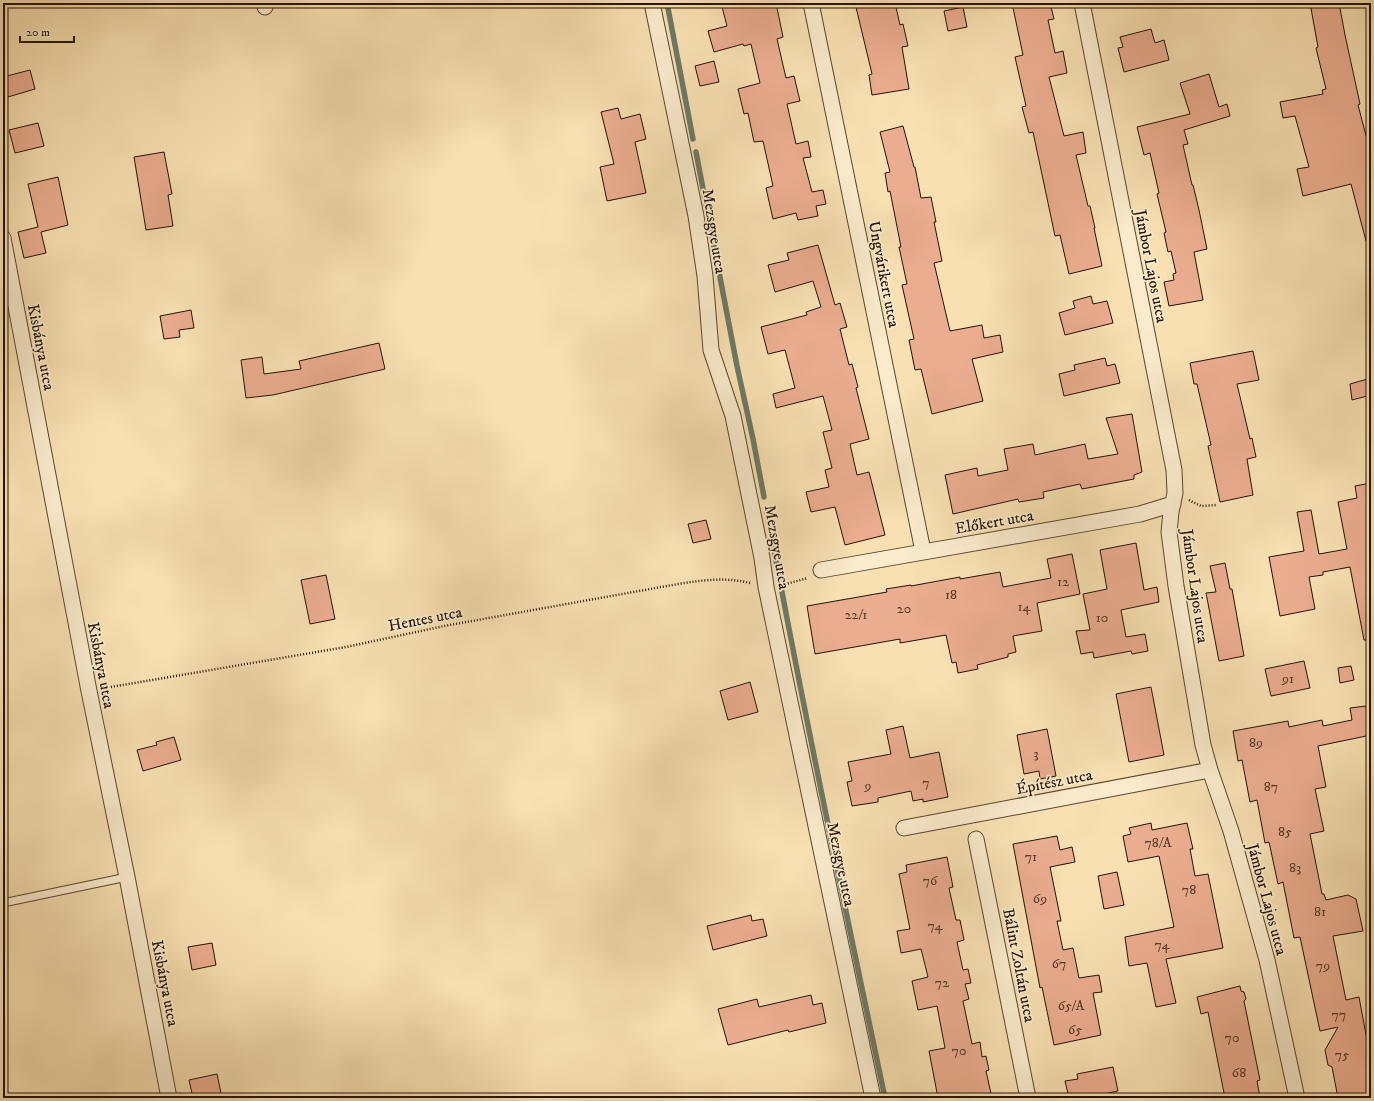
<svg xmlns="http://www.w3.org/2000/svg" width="1374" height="1101" viewBox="0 0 1374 1101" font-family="'IM FELL DW Pica',serif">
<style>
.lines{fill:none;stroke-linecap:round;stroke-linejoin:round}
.stream{stroke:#6e7966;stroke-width:5.5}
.building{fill:#eaad8f;stroke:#261202}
.lane-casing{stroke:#5a462e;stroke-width:9}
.street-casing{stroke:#5a462e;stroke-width:17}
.path{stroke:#261202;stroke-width:2.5;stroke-dasharray:1 2;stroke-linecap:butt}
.lane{stroke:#faebcd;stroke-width:7}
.street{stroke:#faebcd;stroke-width:15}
.labels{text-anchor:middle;stroke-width:3.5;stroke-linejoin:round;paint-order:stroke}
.number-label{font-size:14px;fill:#573925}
.street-label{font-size:16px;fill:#261202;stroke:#faebcd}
</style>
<rect width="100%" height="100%" fill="#f8e0b2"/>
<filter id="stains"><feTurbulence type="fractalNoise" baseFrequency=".005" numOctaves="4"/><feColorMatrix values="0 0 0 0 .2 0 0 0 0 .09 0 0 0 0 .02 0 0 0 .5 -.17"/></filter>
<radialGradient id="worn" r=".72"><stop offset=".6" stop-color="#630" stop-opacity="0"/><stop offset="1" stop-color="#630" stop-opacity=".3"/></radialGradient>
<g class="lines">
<path class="stream" d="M667 3 693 139
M696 152 737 366 753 439 764 497
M767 512C803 708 844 903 885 1098"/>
</g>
<path class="building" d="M721 3H776L783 37 777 39 786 78 794 76 800 101 787 104 796 144 808 141 811 157 803 158 812 192 823 190 826 204 816 206 818 216 798 220 796 213 773 219 766 188 773 186 763 141 754 142 748 113 744 114 738 89 760 83 751 44 744 46 743 44 714 52 708 31 727 26Z
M855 3H895L900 25 903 24 908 46 902 47 909 89 872 95 869 75 872 74Z
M1012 3H1050L1054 19 1048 20 1055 53 1063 51 1067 73 1049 77 1064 136 1083 132 1086 153 1076 155 1088 206H1090L1095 228H1094L1102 266 1069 274 1060 235 1055 236 1033 132 1029 133 1022 107 1026 106 1015 57 1023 55Z
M1310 3H1339L1345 35 1360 104 1358 105 1369 147 1371 146V240L1366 241 1351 184 1303 196 1297 169 1309 167 1295 116 1283 118 1280 102 1323 94 1322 90 1326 89 1316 48 1318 47Z
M963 7 967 27 948 31 944 11Z
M1151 29 1155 43 1164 40 1169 60 1124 72 1118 48 1123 47 1120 37Z
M714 61 719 82 700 86 695 66Z
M30 70 35 89 8 97 3 77Z
M1209 74 1219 107 1227 104 1230 116 1184 130 1188 144 1183 145 1192 185H1193L1199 210 1207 249 1194 252 1203 300 1169 306 1164 282 1174 280 1173 274 1176 273 1171 251 1168 252 1164 233 1166 232 1157 194 1159 193 1150 153 1144 155 1137 127 1190 114 1180 83Z
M618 108 621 119 640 114 646 139 635 142 646 193 607 201 600 167 614 164 601 112Z
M38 123 44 146 15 153 9 130Z
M903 126 914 167H915L921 198 931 197 936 222H934L942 261 934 263 950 331 982 325 984 338 1000 335 1003 352 972 359 983 401 932 414 921 369 915 370 909 340 914 339 902 285 907 284 899 247H901L890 191 888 192 885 173 890 172 880 132Z
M164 152 172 194 168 195 173 226 146 230 134 157Z
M58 177 68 225 41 232 46 253 24 258 18 232 38 227 28 184Z
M818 245 835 305 840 303 847 327 840 329 849 365 852 364 858 387 856 388 869 439 850 444 857 475 869 472 885 535 845 545 835 507 811 512 806 492 829 487 825 470 832 468 823 432 832 430 823 396 776 408 773 394 795 388 785 350 768 354 761 327 807 315 806 312 821 307 813 281 775 292 768 265 789 260 787 253Z
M1091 296 1093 304 1107 301 1113 323 1065 335 1059 313 1075 308 1073 301Z
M191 310 194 328 179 330 180 337 164 339 160 316Z
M379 343 385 369 273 395 246 398 241 360 262 357 264 374 301 369 299 361Z
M1253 351 1259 380 1237 384 1250 439 1252 438 1256 457 1247 459 1253 495 1220 502 1208 446 1211 445 1197 384H1194L1190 363Z
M1105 358 1107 366 1115 364 1120 383 1064 396 1059 374 1075 370 1074 365Z
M1371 378V395L1352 400 1350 384Z
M1132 414 1142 472 1134 475V479L1082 489 1080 484 1043 492 1044 498 1019 502 1018 499 953 514 945 475 977 468 978 476 1008 470 1004 449 1033 444 1035 455 1085 444 1088 459 1118 454 1106 418Z
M1371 483V640H1364L1350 567 1323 572V575L1309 577 1315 609 1280 616 1269 557 1304 551 1297 512 1311 510 1319 554 1347 549 1338 502 1357 498 1355 486Z
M706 520 711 539 693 543 688 524Z
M1136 543 1144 590 1157 587 1159 602 1121 610 1126 637 1145 634 1148 651 1132 654 1131 651 1094 658 1093 652 1081 654 1076 631 1090 630 1083 594 1107 589 1100 550Z
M1072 554 1080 594 1037 603 1042 631 1013 636 1016 652 1008 654V657L977 665 978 669 958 673 956 662 952 663 946 635 900 643V639L815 654 807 606 887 592 886 589 911 585V586L960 577V579L1000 572 1003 587 1051 578 1047 559Z
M1225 563 1230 589H1232L1244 656 1219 661 1206 593 1216 592 1210 566Z
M326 575 335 619 310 624 301 580Z
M1304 661 1310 688 1271 696 1265 669Z
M1351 666 1354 680 1340 683 1338 668Z
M750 682 758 712 728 720 720 691Z
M1151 687 1164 755 1129 762 1116 694Z
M1366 706 1368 720 1371 719V735L1318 746 1326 787 1315 789 1324 831 1310 834 1322 894H1324L1326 900 1348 895 1356 899 1363 931 1333 936 1346 1000 1359 997 1367 1040 1371 1039V1098H1338L1332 1067 1328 1065 1325 1050 1338 1027 1320 1031 1300 937 1294 938 1283 882 1278 884 1269 842 1265 843 1257 800 1250 802 1242 760 1238 761 1233 731 1288 721 1289 727 1322 720 1323 726 1352 720 1350 708Z
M903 726 910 758 939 752 948 797 923 802V799L913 801 911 791 878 798V802L852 806 847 782 852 781 848 762 891 754 886 730Z
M1047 729 1056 776 1040 779 1039 771 1024 774 1017 735Z
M174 737 181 760 143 771 137 750 157 745 156 742Z
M1151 823 1152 830 1187 823 1193 849H1190L1195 876 1208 874 1223 948 1166 959 1176 1003 1156 1007 1147 963 1129 966 1125 937 1174 927 1159 856 1128 862 1123 836 1131 834 1129 828Z
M1057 836 1060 850 1072 847 1075 862 1050 867 1061 921H1057L1063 950 1073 948 1079 978 1099 975 1102 992 1093 993 1101 1035 1054 1045 1042 987 1040 988 1013 844Z
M947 857 953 887 949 888 956 920H960L964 940 957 942 963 970 968 969 971 983 965 984 969 999 963 1001 972 1044 980 1042 982 1057 986 1056 989 1070 986 1071 992 1098H938L929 1051 945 1048 937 1006 918 1010 912 981 928 977 921 949 901 953 897 931 910 929 899 874 907 872 906 865Z
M1117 872 1124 905 1104 909 1098 876Z
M751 915 752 921 763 919 767 936 713 950 707 926Z
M212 943 216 965 192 970 188 947Z
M1240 986 1241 991 1244 992 1246 999 1244 1001 1260 1080 1257 1081 1260 1098H1225L1208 1012 1201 1014 1197 997Z
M811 995 813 1005 822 1003 826 1023 789 1032 788 1030 728 1045 718 1009 757 999 759 1007Z
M1113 1067 1118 1091 1085 1098H1069L1065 1081 1078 1079 1077 1074Z
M217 1074 222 1098H193L189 1080Z"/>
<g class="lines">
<defs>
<path id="lane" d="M3 903 127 877"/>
<path id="street" d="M264 3 265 7
M652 3 696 216 705 276 711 350 733 416 762 558 766 587 873 1098
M811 3 923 551
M1082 3 1174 470 1175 493 1171 512 1169 532 1176 586 1203 745 1210 770 1231 831 1267 960 1297 1098
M3 238 89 691 127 877 169 1098
M821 570 1140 514 1173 504
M904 828 1210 770
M976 839 1028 1098"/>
</defs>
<use href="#lane" class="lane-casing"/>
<use href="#street" class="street-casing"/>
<path class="path" d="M1189 500 1201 506 1217 505
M782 585 808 578
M105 688 346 647 444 626 678 584C703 580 725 577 750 583"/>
<use href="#lane" class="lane"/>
<use href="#street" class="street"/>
</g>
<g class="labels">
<g class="number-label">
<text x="1063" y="586">12</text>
<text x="951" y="599">18</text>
<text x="1024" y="611">14</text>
<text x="904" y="613">20</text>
<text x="856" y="619">22/1</text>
<text x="1102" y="622">10</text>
<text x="1288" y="683">91</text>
<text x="1256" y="747">89</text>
<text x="1036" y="758">3</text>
<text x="926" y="787">7</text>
<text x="868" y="790">9</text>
<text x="1271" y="791">87</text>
<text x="1285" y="836">85</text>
<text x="1158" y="847">78/A</text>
<text x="1031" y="861">71</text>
<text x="1295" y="872">83</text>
<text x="930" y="885">76</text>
<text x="1189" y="894">78</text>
<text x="1040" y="903">69</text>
<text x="1320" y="916">81</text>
<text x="935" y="930">74</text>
<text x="1162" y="949">74</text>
<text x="1059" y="968">67</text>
<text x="1323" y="970">79</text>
<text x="942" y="987">72</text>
<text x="1071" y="1010">65/A</text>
<text x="1339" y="1019">77</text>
<text x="1075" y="1034">65</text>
<text x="1232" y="1042">70</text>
<text x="959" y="1055">70</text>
<text x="1342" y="1059">75</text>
<text x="1239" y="1077">68</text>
</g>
<g class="street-label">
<text transform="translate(715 231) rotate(81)" y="6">Mezsgye utca</text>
<text transform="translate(1152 266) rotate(79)" y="6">Jámbor Lajos utca</text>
<text transform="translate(885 274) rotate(79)" y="6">Ungvárikert utca</text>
<text transform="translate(42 347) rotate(79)" y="6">Kisbánya utca</text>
<text transform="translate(994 521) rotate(-10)" y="6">Előkert utca</text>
<text transform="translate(778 547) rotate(80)" y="6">Mezsgye utca</text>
<text transform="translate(1196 586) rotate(82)" y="6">Jámbor Lajos utca</text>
<text transform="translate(425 618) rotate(-11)" y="6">Hentes utca</text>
<text transform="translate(102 665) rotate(79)" y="6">Kisbánya utca</text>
<text transform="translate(1054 781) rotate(-11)" y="6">Építész utca</text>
<text transform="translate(842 864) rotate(78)" y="6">Mezsgye utca</text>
<text transform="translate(1268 899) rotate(75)" y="6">Jámbor Lajos utca</text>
<text transform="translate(1020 965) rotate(79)" y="6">Bálint Zoltán utca</text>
<text transform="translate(166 983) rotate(79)" y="6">Kisbánya utca</text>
</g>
</g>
<rect width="1374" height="1101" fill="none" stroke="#f8e0b2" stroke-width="16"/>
<rect x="4" y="4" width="1366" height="1093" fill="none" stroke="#261202" stroke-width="2"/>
<rect x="8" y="8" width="1358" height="1085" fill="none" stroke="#261202"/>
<path d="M20 36v6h54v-6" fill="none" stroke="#261202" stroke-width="2"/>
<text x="26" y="36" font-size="12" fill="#261202" stroke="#faebcd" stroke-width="3" paint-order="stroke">20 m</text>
<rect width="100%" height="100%" filter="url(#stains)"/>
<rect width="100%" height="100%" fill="url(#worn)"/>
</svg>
